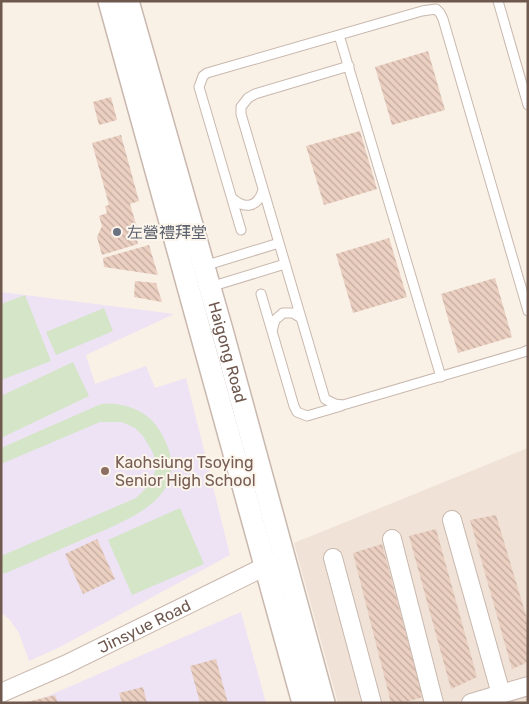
<svg xmlns="http://www.w3.org/2000/svg" width="529" height="704" viewBox="0 0 529 704" font-family="Rubik,'Noto Sans TC',sans-serif">
<style>
.residential{fill:#f0e2d6}
.education{fill:#ede3f5}
.garden{fill:#d5e5c7}
.building{fill:url(#building-back-hatch)}
.lines{fill:none;stroke-linecap:round;stroke-linejoin:round}
.service-casing{stroke:#c9b8ae;stroke-width:11}
.minor-casing{stroke:#c9b8ae;stroke-width:20}
.tertiary-casing{stroke:#c9b8ae;stroke-width:24}
.service{stroke:#fff;stroke-width:9}
.minor{stroke:#fff;stroke-width:18}
.tertiary{stroke:#fff;stroke-width:21}
.worship-dot{fill:#6b7280;stroke:#fcf5ec;stroke-width:2}
.education-dot{fill:#8d6e63;stroke:#fcf5ec;stroke-width:2}
.labels{text-anchor:middle;stroke-width:4;stroke-linejoin:round;paint-order:stroke}
.worship-label{font-size:16px;fill:#5b616d;stroke:#fcf5ec;text-anchor:start}
.street-label{font-size:16px;fill:#6f584e;stroke:#fcf5ec}
.education-label{font-size:16px;fill:#785e54;stroke:#fcf5ec;text-anchor:start}
</style>
<defs>
<pattern id="building-back-hatch" width="6" height="6" patternUnits="userSpaceOnUse" patternTransform="scale(1.25)"><rect width="6" height="6" fill="#ebcfc1"/><path d="M-1 5l2 2M0 0l6 6M5-1l2 2" fill="none" stroke="#c3ab9f"/></pattern>
</defs>
<rect width="100%" height="100%" fill="#f9f0e6"/>
<path class="residential" d="M528 448V703H338L294 543Z"/>
<path class="education" d="M1 292 174 314 86 355 95 384 146 366 155 388 186 378 230 555 60 647 29 661 19 633 10 620 1 612Z
M241 612 266 703H32Z"/>
<path class="garden" d="M25 295 51 361 1 380V304Z
M104 308 113 331 56 355 46 332Z
M73 362 89 396 1 438V396Z
M101 404C122 402 146 409 158 428 200 493 135 517 86 538 59 550 33 561 6 573H1V556L136 498 146 488 153 477 155 471V459L153 453 143 436 135 428 122 422H100L1 464V448Z
M180 508 204 564 132 595 108 540Z"/>
<path class="building" d="M428 51 445 110 392 125 375 67Z
M111 97 117 120 99 125 93 102Z
M360 131 377 189 324 205 306 146Z
M121 135 139 201 130 204 139 234 136 235 138 244 102 255 97 237 102 226 99 216 107 213 105 206 109 205 92 143Z
M389 238 407 297 353 313 336 254Z
M149 245 158 275 104 267 103 258Z
M495 278 512 337 458 353 441 294Z
M135 281 156 283 162 302 134 297Z
M496 515 528 622V662L512 669 470 520Z
M436 529 477 677 451 689 409 536Z
M97 539 115 579 83 594 65 554Z
M382 544 423 697 402 703H391L353 553Z
M216 659 228 703H200L190 666Z
M143 687 147 703H122L119 693Z
M55 695 58 703H27V702Z"/>
<g class="lines">
<defs>
<path id="service" d="M498 1 528 105
M339 35 441 377
M349 66 255 94 248 98 241 107V114L325 399 335 404 343 405 524 352 528 350
M232 198C245 210 258 207 263 190
M241 230 199 87 203 76 207 73 422 11 436 9 440 13 443 19 528 311
M204 266 279 243
M210 287 285 264
M261 294 294 406 297 412 307 416 341 406
M272 331 275 320 283 313H293L301 318"/>
<g id="minor">
<path d="M452 520 501 694"/>
<path d="M392 539 434 703"/>
<path d="M333 558 372 703"/>
<path id="s1" d="M1 693 67 664 266 566 276 563"/>
<path d="M471 703 528 686"/>
</g>
<g id="tertiary">
<path d="M109 1 303 703"/>
<path id="s2" d="M128 1 222 330 324 703"/>
</g>
</defs>
<use href="#service" class="service-casing"/>
<use href="#minor" class="minor-casing"/>
<use href="#tertiary" class="tertiary-casing"/>
<use href="#service" class="service"/>
<use href="#minor" class="minor"/>
<use href="#tertiary" class="tertiary"/>
</g>
<circle class="worship-dot" cx="117" cy="232" r="5"/>
<circle class="education-dot" cx="105" cy="471" r="5"/>
<g class="labels">
<g class="worship-label">
<text x="127" y="238">左營禮拜堂</text>
</g>
<g class="street-label">
<text dy="6" stroke="none"><textPath href="#s2" startOffset="365">Haigong Road</textPath></text>
<text dy="6" stroke="none"><textPath href="#s1" startOffset="158">Jinsyue Road</textPath></text>
</g>
<g class="education-label">
<text x="115" y="468">Kaohsiung Tsoying<tspan x="115" dy="18">Senior High School</tspan></text>
</g>
</g>
<rect width="529" height="704" fill="none" stroke="#6f584e" stroke-width="5"/>
</svg>
